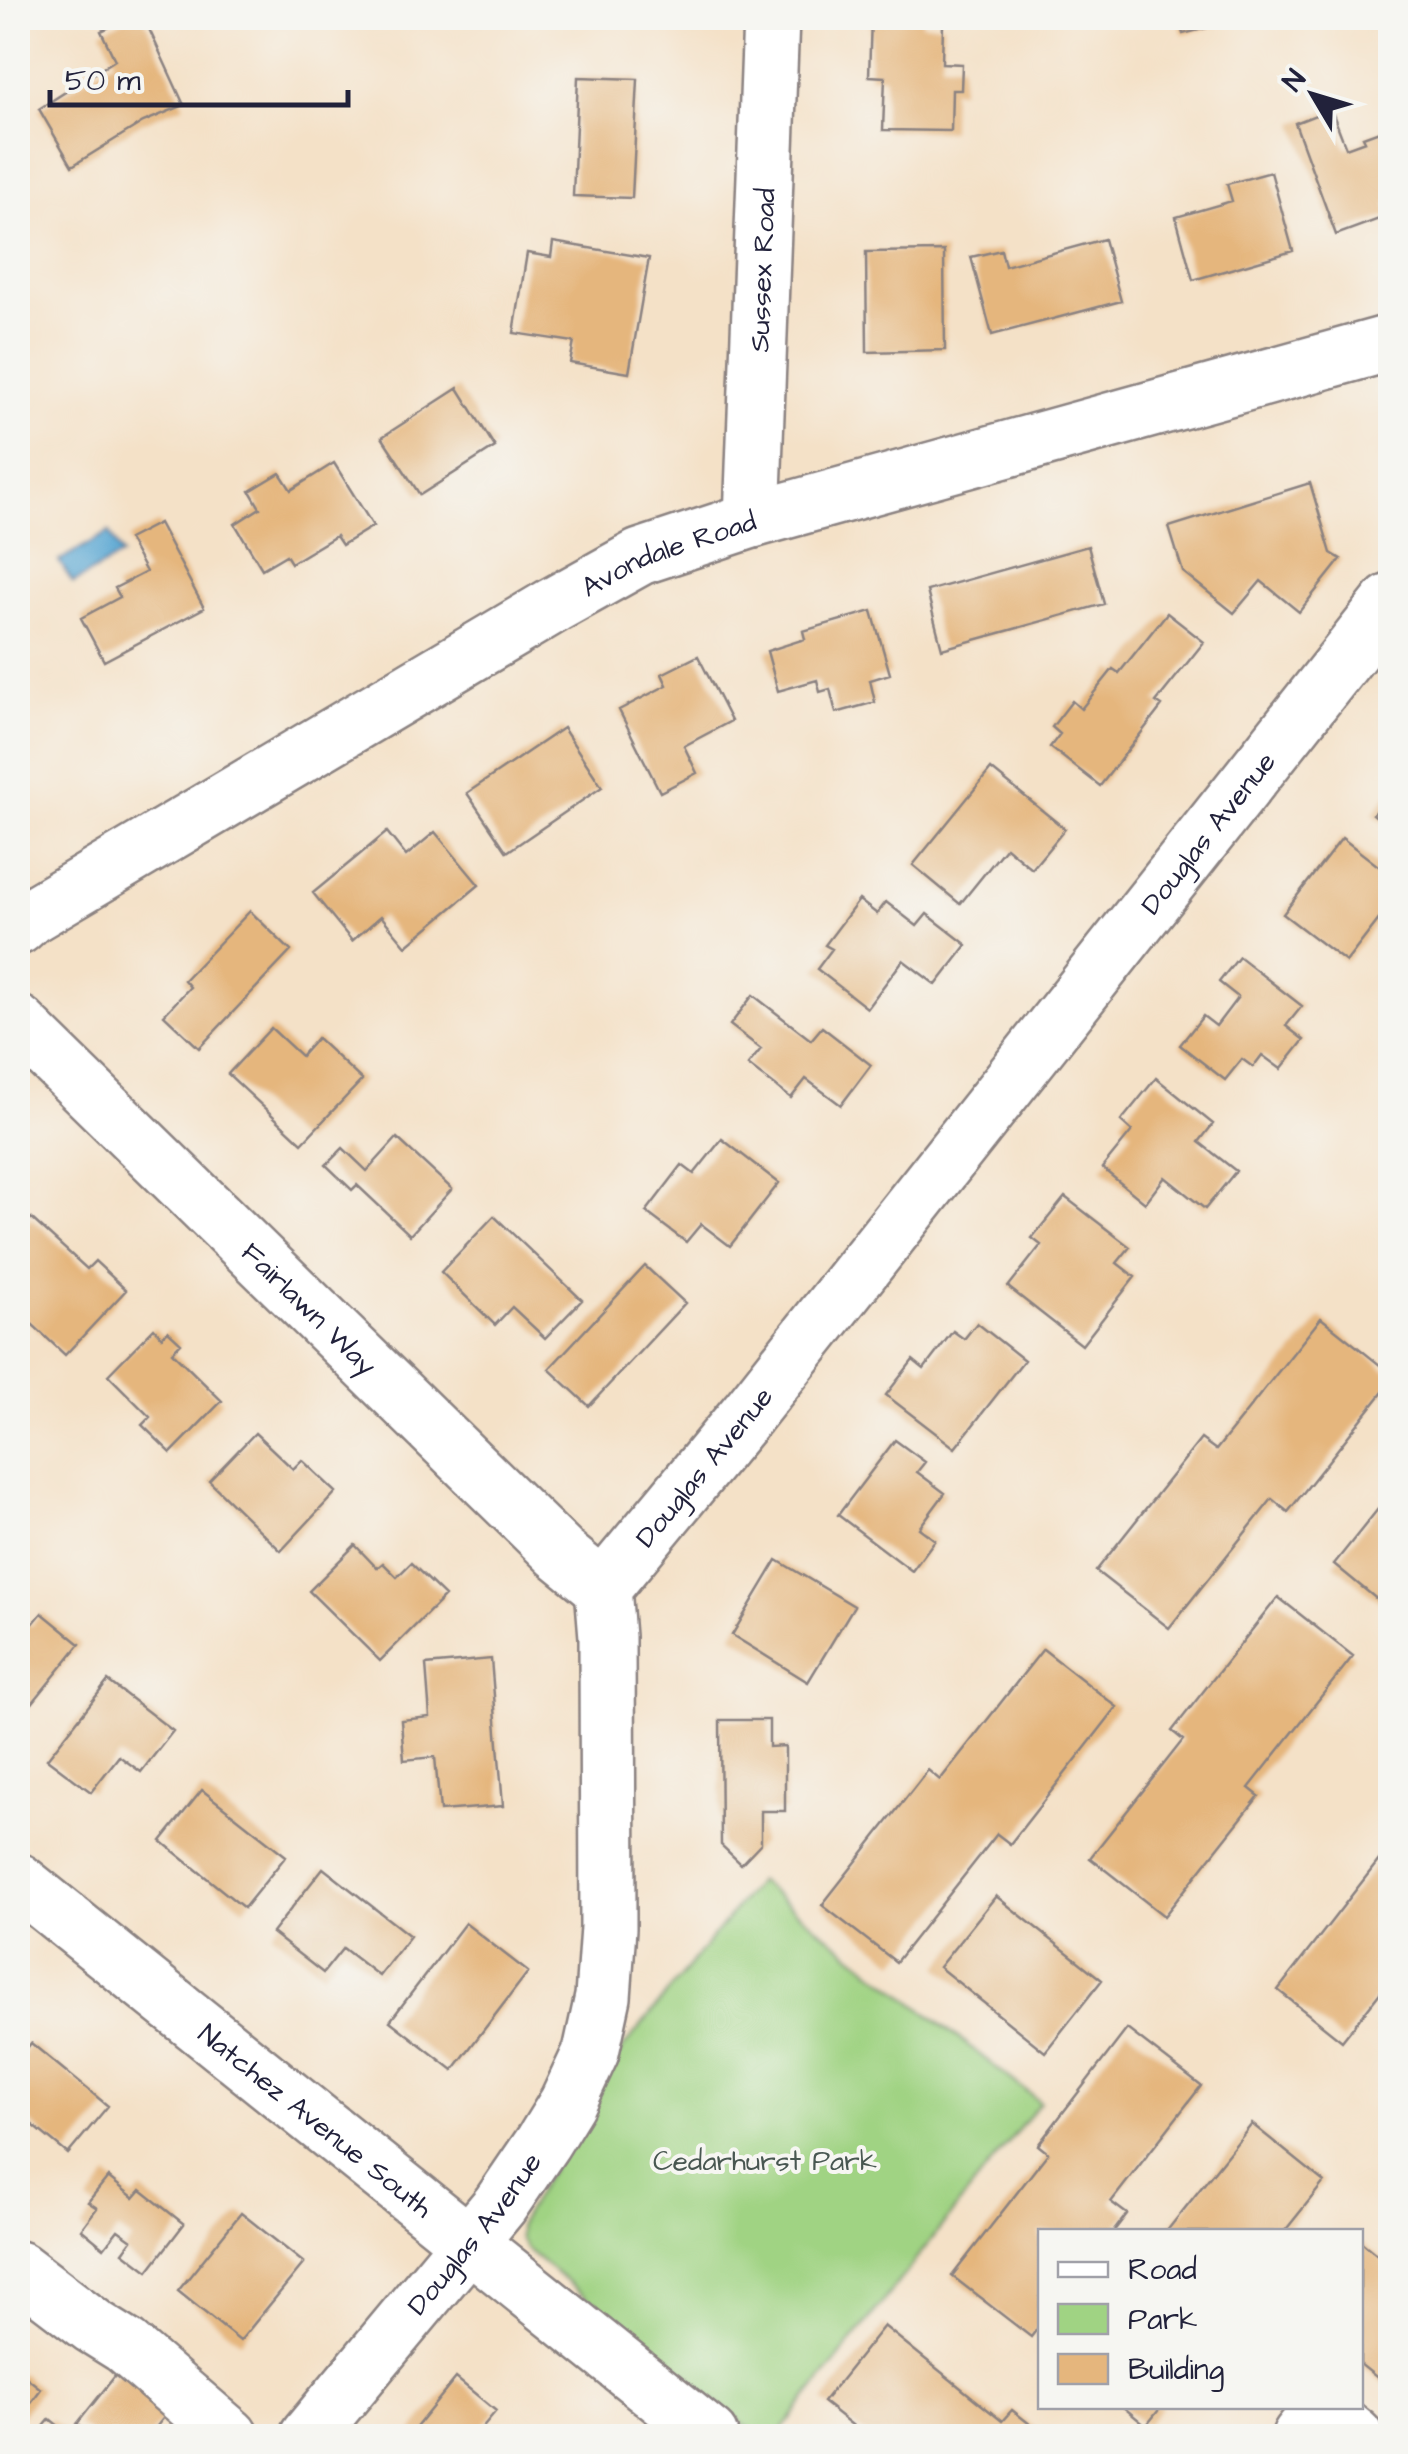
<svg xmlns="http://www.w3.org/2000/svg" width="1408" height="2454" viewBox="0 0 1408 2454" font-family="'Architects Daughter',sans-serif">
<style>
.green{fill:#a0d383;stroke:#617a5f;stroke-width:2.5}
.water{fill:#58a6d2;stroke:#3d6486;stroke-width:2.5}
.building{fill:#e5b67d}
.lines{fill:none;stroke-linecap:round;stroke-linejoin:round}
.minor-casing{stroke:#8b8281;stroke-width:60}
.minor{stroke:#fff;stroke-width:55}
.labels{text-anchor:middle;stroke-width:8;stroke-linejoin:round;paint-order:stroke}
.street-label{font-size:28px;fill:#22223b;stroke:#f6f6f2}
.park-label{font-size:28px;fill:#485751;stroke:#f6f6f2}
</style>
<rect width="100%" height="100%" fill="#f6f6f2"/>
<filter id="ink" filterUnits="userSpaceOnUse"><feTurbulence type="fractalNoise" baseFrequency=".01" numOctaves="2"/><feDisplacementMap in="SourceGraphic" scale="20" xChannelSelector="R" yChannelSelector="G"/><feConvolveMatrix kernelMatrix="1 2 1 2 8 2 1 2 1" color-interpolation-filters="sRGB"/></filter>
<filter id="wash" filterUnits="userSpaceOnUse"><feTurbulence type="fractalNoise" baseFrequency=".0048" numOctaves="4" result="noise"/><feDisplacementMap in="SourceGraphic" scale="40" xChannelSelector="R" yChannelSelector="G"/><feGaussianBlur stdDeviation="2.25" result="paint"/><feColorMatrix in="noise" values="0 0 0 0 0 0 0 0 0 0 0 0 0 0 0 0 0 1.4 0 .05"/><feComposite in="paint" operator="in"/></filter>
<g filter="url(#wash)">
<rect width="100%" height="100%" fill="#f4e1c7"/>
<path class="green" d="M758 1881 1040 2102 777 2436H757L526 2249 519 2238V2225L607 2068Z"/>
<path class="water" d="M109 532 122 555 73 583 59 561Z"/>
<g id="blocks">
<path class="building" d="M128 18H144L184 105 143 122 72 166 39 109 115 60 101 31Z
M871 18H922V24H943L942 63 962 64 961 90H952L951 131 883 130 885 77 869 76Z
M1178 18H1241L1242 19 1183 34Z
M578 77 638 79 632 198 573 196Z
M1331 109 1346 148 1365 141 1363 137 1390 127V202L1386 204 1390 215 1336 235 1295 123Z
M1271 172 1293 251 1193 280 1176 217 1232 201 1227 184Z
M1104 239 1121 301 992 335 971 257 1001 250 1005 266Z
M553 242 649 258 629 373 570 363 574 342 514 333 527 253 551 257Z
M944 251 945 350 867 352 866 252Z
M458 388 495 447 420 495 382 437Z
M334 463 373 526 342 545 336 536 291 563 286 555 262 569 235 524 260 508 250 491 280 473 291 490Z
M1310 483 1331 553 1341 559 1299 612 1261 581 1234 613 1183 572 1169 527Z
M159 523 204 608 104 661 81 618 120 597 115 588 146 572 128 539Z
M1088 546 1104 604 942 649 927 591Z
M872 611 890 674 870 680 875 702 836 713 830 689 820 692 817 680 778 691 767 651 805 639 803 631Z
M1167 613 1204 642 1156 702 1162 706 1100 786 1050 747 1060 734 1052 727 1072 701 1081 709 1113 669 1119 673Z
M698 656 731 721 684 746 697 773 660 792 619 710 667 685 662 674Z
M563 728 602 787 507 852 467 793Z
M991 769 1065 829 1032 869 1006 847 960 904 913 865Z
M1390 792V828L1373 814Z
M387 832 406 856 435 832 479 885 406 946 381 916 352 941 313 893Z
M1342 838 1390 875V905L1346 962 1283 914Z
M859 900 877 914 886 902 917 926 927 914 967 945 936 985 903 960 867 1008 817 969 832 949 825 945Z
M250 911 291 951 199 1048 164 1015 190 987 184 980Z
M1239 957 1302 1006 1286 1026 1304 1040 1281 1069 1262 1055 1253 1067 1242 1059 1225 1080 1180 1045 1203 1016 1216 1026 1238 997 1219 982Z
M753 995 811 1040 822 1027 871 1065 841 1105 806 1079 791 1098 748 1065 761 1049 730 1025Z
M271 1028 301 1056 317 1038 362 1080 302 1143 228 1074Z
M1156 1078 1213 1124 1199 1142 1236 1171 1205 1209 1165 1177 1145 1203 1102 1168 1132 1131 1121 1121Z
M397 1138 452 1189 410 1235 357 1185 352 1190 326 1165 343 1148 367 1171Z
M722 1139 779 1183 730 1246 701 1224 686 1242 646 1212 682 1165 694 1174Z
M1065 1197 1130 1247 1117 1263 1135 1277 1082 1345 1008 1287 1041 1245 1032 1238Z
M494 1216 582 1300 545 1338 512 1307 495 1325 441 1272Z
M31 1218 87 1269 95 1261 126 1290 65 1355 18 1311V1233Z
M645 1266 685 1303 589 1406 549 1369Z
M1321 1318 1390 1373V1383L1288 1512 1272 1499 1169 1628 1096 1571 1201 1439 1216 1450Z
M977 1323 1024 1360 955 1448 886 1395 913 1360 924 1369 953 1331 964 1339Z
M154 1328 162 1337 168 1331 181 1343 172 1352 222 1401 171 1453 142 1425 150 1417 108 1375Z
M255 1433 293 1469 302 1460 336 1492 281 1551 209 1481Z
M895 1440 925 1462 917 1472 945 1493 919 1528 935 1540 912 1571 838 1515Z
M1390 1494V1610L1334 1564Z
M355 1545 377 1568 383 1563 397 1577 411 1563 445 1596 380 1661 309 1591Z
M777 1560 854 1606 808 1682 732 1635Z
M1278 1597 1353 1656 1249 1788 1259 1796 1164 1916 1090 1858 1183 1740 1172 1731Z
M42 1613 80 1644 30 1706 18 1695V1616L31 1626Z
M1043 1649 1117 1707 1010 1844 997 1834 896 1962 822 1905 928 1770 940 1780Z
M491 1659 503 1806 440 1811 435 1757 404 1760 401 1720 430 1717 426 1665Z
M108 1681 173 1731 141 1772 119 1756 91 1792 47 1759Z
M720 1720H769V1747L785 1746V1811H761V1843L741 1864 721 1845Z
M202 1790 286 1856 244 1908 161 1841Z
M1390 1846V1980L1342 2041 1278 1990Z
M323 1868 410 1936 379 1976 343 1948 323 1973 272 1933Z
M996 1896 1102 1980 1045 2052 939 1967Z
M465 1923 528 1972 453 2070 390 2021Z
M1127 2029 1201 2086 1111 2202 1127 2214 1113 2232H1040V2325L1031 2337 952 2276 1048 2153 1038 2145Z
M31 2043 108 2106 68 2154 18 2113V2060Z
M1252 2124 1324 2182 1284 2232H1166Z
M108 2177 134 2198 141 2190 184 2224 148 2271 123 2252 132 2240 118 2230 104 2248 81 2229 97 2208 88 2202Z
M241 2213 304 2263 240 2341 178 2291Z
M1360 2241 1390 2265V2388L1360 2364Z
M884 2326 1002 2421 1012 2410 1045 2436H866L823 2402Z
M119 2371 169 2411 149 2436H94L77 2424Z
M21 2373 41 2389 18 2420V2378Z
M456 2378 496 2411 475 2436H409Z
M1122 2406H1162L1146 2426Z
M50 2419 71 2436H36Z"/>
</g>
</g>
<g filter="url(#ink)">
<use href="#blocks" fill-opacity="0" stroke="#8b8281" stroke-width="2.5"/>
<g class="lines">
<defs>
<g id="minor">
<path id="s1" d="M752 520 771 18"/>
<path id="s2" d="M18 927 30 916 554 605 640 557 752 520 1390 343"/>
<path id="s3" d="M18 1023 560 1553 603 1588"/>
<path id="s4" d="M18 1881 710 2436"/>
<path d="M18 2269 93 2326 125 2346 230 2436"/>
<path id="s5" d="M308 2436 500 2205 543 2142 567 2103 591 2052 603 1997 608 1928 607 1637 603 1588 748 1413 1390 602"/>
<path d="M1300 2436 1321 2409 1355 2436"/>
</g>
</defs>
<use href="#minor" class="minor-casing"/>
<use href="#minor" class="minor"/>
</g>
</g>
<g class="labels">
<g class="street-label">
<text dy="10" stroke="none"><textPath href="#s1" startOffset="250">Sussex Road</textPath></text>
<text dy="10" stroke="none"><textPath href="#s2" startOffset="752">Avondale Road</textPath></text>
<text dy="10" stroke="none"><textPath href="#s5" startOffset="1912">Douglas Avenue</textPath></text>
<text dy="10" stroke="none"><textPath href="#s3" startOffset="408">Fairlawn Way</textPath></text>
<text dy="10" stroke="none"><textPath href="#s5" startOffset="1102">Douglas Avenue</textPath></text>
<text dy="10" stroke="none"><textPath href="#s4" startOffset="382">Natchez Avenue South</textPath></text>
<text dy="10" stroke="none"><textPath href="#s5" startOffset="262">Douglas Avenue</textPath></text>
</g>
<g class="park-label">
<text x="765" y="2170">Cedarhurst Park</text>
</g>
</g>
<rect width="1408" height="2454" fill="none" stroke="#f6f6f2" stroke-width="60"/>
<rect x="1038" y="2229" width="325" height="180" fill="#f6f6f2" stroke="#a1a1a9" stroke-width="2.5"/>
<rect x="1058" y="2262" width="50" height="15" fill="#ffffff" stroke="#a1a1a9" stroke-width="2.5"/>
<text x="1128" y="2279" font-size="30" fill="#22223b">Road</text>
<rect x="1058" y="2304" width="50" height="30" fill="#a0d383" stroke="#a1a1a9" stroke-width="2.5"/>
<text x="1128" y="2329" font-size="30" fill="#22223b">Park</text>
<rect x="1058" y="2354" width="50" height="30" fill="#e5b67d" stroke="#a1a1a9" stroke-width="2.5"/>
<text x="1128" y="2379" font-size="30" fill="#22223b">Building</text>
<g transform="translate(1313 95) rotate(308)" stroke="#f6f6f2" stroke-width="8" paint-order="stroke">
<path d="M0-8L18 38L0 25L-18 38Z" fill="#22223b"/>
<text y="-15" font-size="28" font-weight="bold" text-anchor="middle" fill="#22223b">N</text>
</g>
<path d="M50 90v15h298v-15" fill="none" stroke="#22223b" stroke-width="5"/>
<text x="65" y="90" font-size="30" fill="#22223b" stroke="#f6f6f2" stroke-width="8" paint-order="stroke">50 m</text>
</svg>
